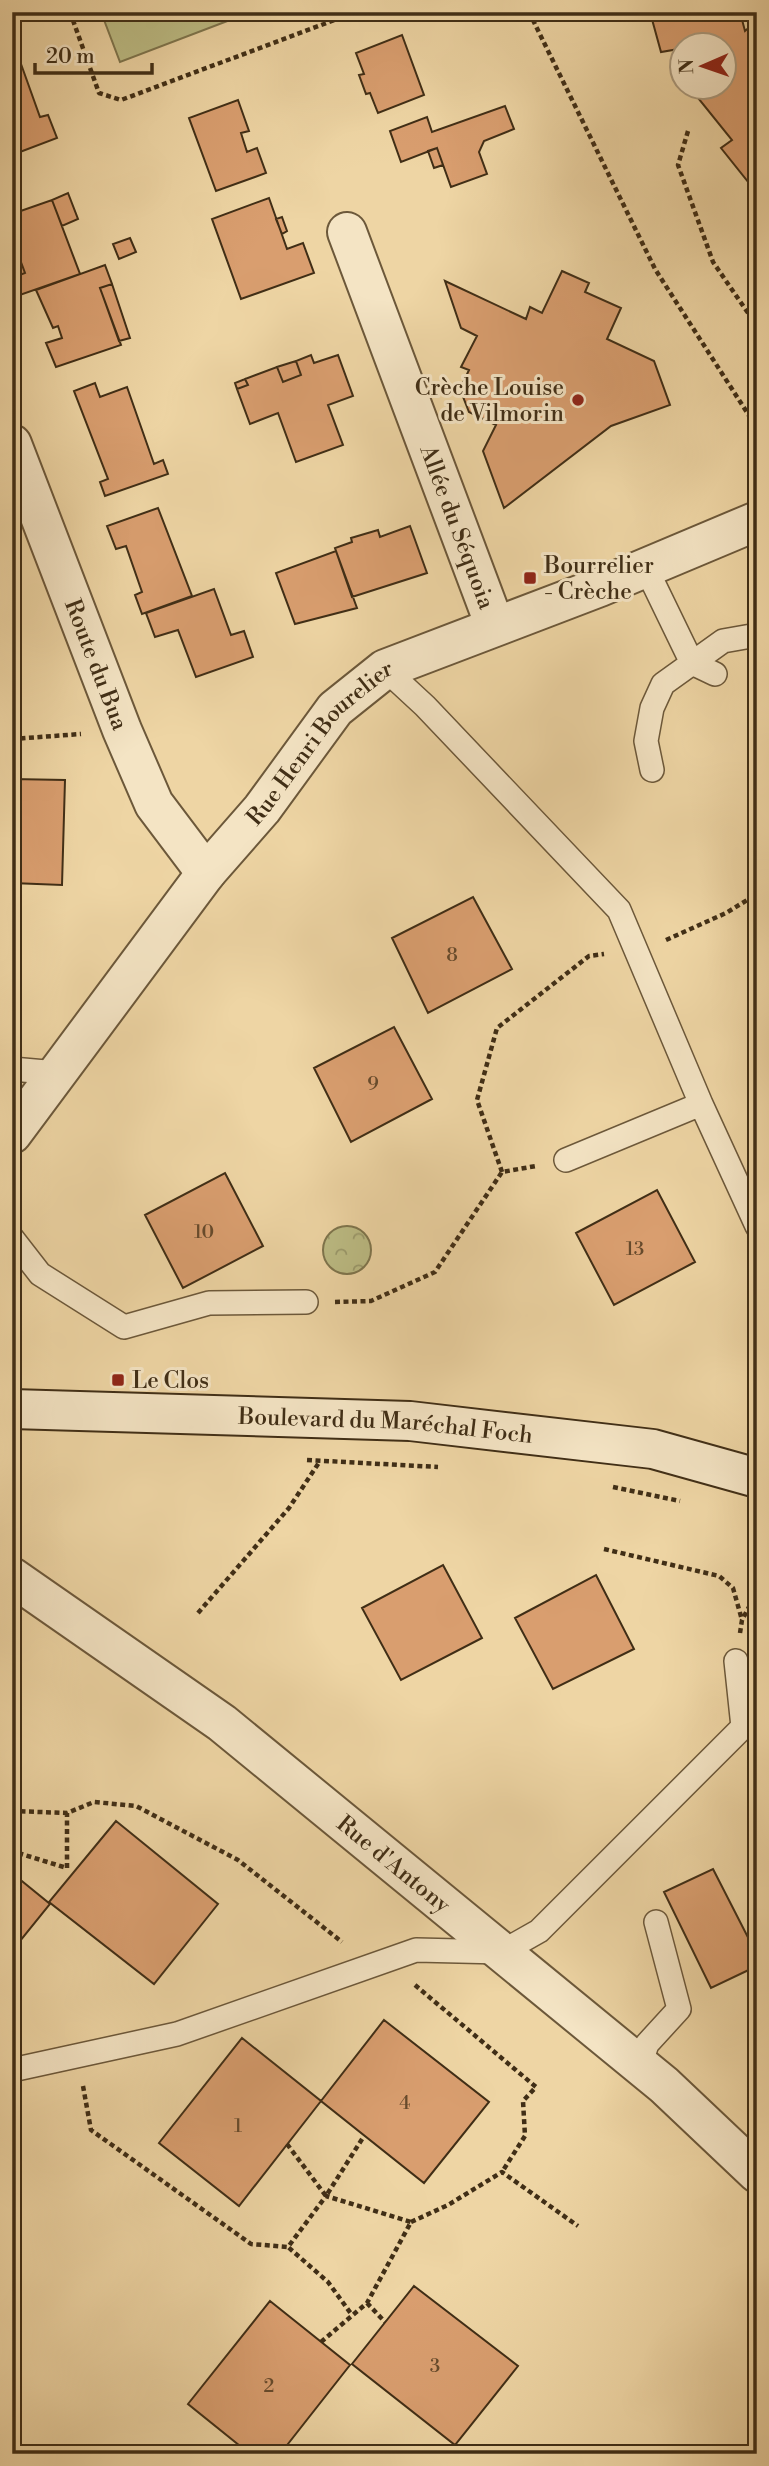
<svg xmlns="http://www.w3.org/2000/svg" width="769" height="2466" viewBox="0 0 769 2466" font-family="'Libre Bodoni',serif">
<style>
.park{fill:url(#park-crowns);stroke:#7e754d;stroke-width:2}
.pitch{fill:#bcbc84;stroke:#7e754d;stroke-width:2}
.building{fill:#d99e6f;stroke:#402e16;stroke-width:2}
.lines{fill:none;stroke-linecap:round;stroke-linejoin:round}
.lane-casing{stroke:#6c583a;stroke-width:26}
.street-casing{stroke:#6c583a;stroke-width:42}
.secondary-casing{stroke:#402e16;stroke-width:42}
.path{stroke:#402e16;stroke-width:4.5;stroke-dasharray:5 3.5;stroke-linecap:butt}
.lane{stroke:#f4e4c4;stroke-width:23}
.street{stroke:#f4e4c4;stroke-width:38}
.secondary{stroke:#f4e4c4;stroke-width:38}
.poi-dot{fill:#8f2418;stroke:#f4e4c4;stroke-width:2.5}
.labels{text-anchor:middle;stroke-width:6;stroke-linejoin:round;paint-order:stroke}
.number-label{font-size:19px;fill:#664a2c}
.poi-label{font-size:23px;fill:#402e16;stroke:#f4e4c4;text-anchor:start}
.street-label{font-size:23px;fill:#402e16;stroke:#f4e4c4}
</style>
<defs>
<pattern id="park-crowns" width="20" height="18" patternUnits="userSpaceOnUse" patternTransform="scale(1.75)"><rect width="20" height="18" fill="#bcbc84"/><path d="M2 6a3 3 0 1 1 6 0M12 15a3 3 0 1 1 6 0" fill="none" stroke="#9a996b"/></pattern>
</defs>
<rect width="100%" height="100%" fill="#eed5a4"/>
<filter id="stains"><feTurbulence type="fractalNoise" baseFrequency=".00286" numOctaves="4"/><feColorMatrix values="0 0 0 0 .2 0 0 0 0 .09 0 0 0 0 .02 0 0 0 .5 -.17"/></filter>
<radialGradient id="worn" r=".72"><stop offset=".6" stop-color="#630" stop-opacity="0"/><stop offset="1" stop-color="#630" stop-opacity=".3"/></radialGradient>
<path class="park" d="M323 1250a24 24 0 1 1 48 0a24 24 0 1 1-48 0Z"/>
<path class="pitch" d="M101 12H251L120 62Z"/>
<path class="building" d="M650 12H740L745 31 753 24 757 28 754 35 757 193 721 148 732 140 690 88H724V46H682V58L679 49 661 52Z
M402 35 424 95 378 113 370 93 366 94 359 75 364 74 356 53Z
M21 64 40 117 48 115 57 138 12 155V67Z
M238 100 249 131 241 133 247 152 257 148 266 173 216 191 189 118Z
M505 106 514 129 484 141 479 152 487 174 451 187 437 148 401 162 390 131 427 117 432 132Z
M437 148 443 165 434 168 428 151Z
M68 193 78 219 62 226 52 200Z
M269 198 287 249 303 243 314 273 241 299 212 219Z
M52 200 80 274 17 296 12 278 25 273 12 238V214Z
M282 217 287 231 282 234 276 219Z
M12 238 25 273 12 278Z
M130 238 136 252 119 259 113 244Z
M105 265 112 284 100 288 121 345 56 367 46 343 62 338 58 326 53 328 36 290Z
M562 271 589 283 585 292 621 308 607 339 654 361 670 405 611 426 504 508 483 451 496 425 469 412 460 389 469 370 461 367 477 336 461 328 445 281 526 319 530 307 542 313Z
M112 284 130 338 119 341 100 288Z
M311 355 314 363 338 355 353 396 328 405 343 445 296 462 278 413 250 424 237 389 248 385 245 379 277 367 283 382 301 375 296 361Z
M296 361 301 375 283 382 277 367Z
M245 379 248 385 237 389 235 383Z
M95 383 100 397 127 387 154 464 163 460 168 474 105 496 100 482 108 479 74 391Z
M158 508 192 596 142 614 135 595 142 592 126 546 116 549 107 526Z
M410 526 427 573 352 597 335 548 352 542 351 538 378 530 380 537Z
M336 551 357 608 295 624 276 573Z
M214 589 231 635 244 631 253 657 196 677 178 630 155 637 146 613Z
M12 779 65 780 62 885 12 883Z
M473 897 512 969 428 1013 392 938Z
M394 1027 432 1099 351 1142 314 1068Z
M225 1173 263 1246 183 1288 145 1215Z
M657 1190 695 1262 614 1305 576 1233Z
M443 1565 482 1638 401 1680 362 1608Z
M596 1575 634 1649 553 1689 515 1618Z
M116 1821 218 1904 154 1984 49 1902Z
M713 1869 757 1955V1966L711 1988 664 1892Z
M12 1873 50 1904 12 1951Z
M384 2020 489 2102 424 2183 321 2101Z
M242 2038 321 2101 239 2206 159 2143Z
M414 2286 518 2366 455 2445 352 2364Z
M270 2301 350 2365 280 2454H250L188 2404Z"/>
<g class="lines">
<defs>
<path id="lane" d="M645 566 692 663 715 674
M385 669 425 706 619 910 701 1104 757 1226
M652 770 646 741 652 708 663 684 723 641 757 635
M12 1069 57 1073
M566 1160 701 1104
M12 1238 40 1274 124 1327 209 1303 306 1302
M640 2065 647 2044 679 2009 656 1922
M12 2070 177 2034 416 1950 502 1952 539 1931 743 1727 736 1661"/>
<g id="street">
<path id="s1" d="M347 232 495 626"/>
<path id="s2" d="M12 444 122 730 154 804 206 873"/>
<path id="s3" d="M12 1134 206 873 262 809 335 709 385 669 600 587 757 521"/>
<path id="s4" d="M12 1577 222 1723 664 2085 757 2173"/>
</g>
<g id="secondary">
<path id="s5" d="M12 1409 410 1421 653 1449 757 1478"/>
</g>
</defs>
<use href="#lane" class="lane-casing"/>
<use href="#street" class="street-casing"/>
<use href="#secondary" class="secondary-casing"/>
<path class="path" d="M70 12 99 93 121 100 356 12
M529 12 655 269 757 428
M688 131 678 165 713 262 757 326
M12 739 81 734
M666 940 726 913 757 894
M502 1172 477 1100 497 1028 589 956 604 954
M335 1302 371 1301 435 1272 502 1172 536 1166
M307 1460 438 1467
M613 1487 680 1501
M604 1549 719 1576 733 1588 742 1620
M198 1613 289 1508 320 1461
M740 1633 742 1620 757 1592
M12 1811 67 1813 94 1802 136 1806 238 1860 342 1942
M12 1848 15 1852 67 1868V1813
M415 1985 536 2087 523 2101 525 2136 502 2172
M83 2086 91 2130 251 2244 288 2247
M287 2144 326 2196 364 2136
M411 2222 448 2205 502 2172 578 2226
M367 2303 385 2322
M321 2342 367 2303 411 2222 326 2196 288 2247 328 2282 352 2315"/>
<use href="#lane" class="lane"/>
<use href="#street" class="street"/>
<use href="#secondary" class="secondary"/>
</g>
<g class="poi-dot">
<circle cx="578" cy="400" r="7"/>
<rect x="523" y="571" width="14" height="14" rx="3.5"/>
<rect x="111" y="1373" width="14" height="14" rx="3.5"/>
</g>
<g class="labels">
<g class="number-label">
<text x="452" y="961">8</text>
<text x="373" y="1090">9</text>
<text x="204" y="1238">10</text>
<text x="635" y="1255">13</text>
<text x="405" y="2109">4</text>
<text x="238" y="2132">1</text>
<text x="435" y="2372">3</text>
<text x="269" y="2392">2</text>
</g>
<g class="poi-label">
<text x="564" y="395" text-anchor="end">Crèche Louise<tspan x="564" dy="26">de Vilmorin</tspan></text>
<text x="544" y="573">Bourrelier<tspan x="544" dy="26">- Crèche</tspan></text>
<text x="132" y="1388">Le Clos</text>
</g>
<g class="street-label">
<text dy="8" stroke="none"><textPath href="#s1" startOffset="315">Allée du Séquoia</textPath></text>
<text dy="8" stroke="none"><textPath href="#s2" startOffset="236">Route du Bua</textPath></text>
<text dy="8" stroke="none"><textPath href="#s3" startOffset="499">Rue Henri Bourelier</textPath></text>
<text dy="8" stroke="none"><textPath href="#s5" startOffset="374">Boulevard du Maréchal Foch</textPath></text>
<text dy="8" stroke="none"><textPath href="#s4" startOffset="478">Rue d'Antony</textPath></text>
</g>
</g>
<rect width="769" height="2466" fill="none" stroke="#eed5a4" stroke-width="42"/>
<rect x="14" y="14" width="741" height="2438" fill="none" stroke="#402e16" stroke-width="3.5"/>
<rect x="21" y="21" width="727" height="2424" fill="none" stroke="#402e16" stroke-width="2"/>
<g transform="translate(703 66) rotate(268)"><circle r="33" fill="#f4e4c4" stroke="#ac9b7e" stroke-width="2"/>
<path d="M0-5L12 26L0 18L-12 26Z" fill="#8f2418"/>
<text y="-10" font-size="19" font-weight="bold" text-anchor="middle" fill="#402e16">N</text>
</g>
<path d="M35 63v10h117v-10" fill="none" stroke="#402e16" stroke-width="3.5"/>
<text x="46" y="63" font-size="21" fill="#402e16" stroke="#f4e4c4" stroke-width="5" paint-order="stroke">20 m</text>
<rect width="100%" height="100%" filter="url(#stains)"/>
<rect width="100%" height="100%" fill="url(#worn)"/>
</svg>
